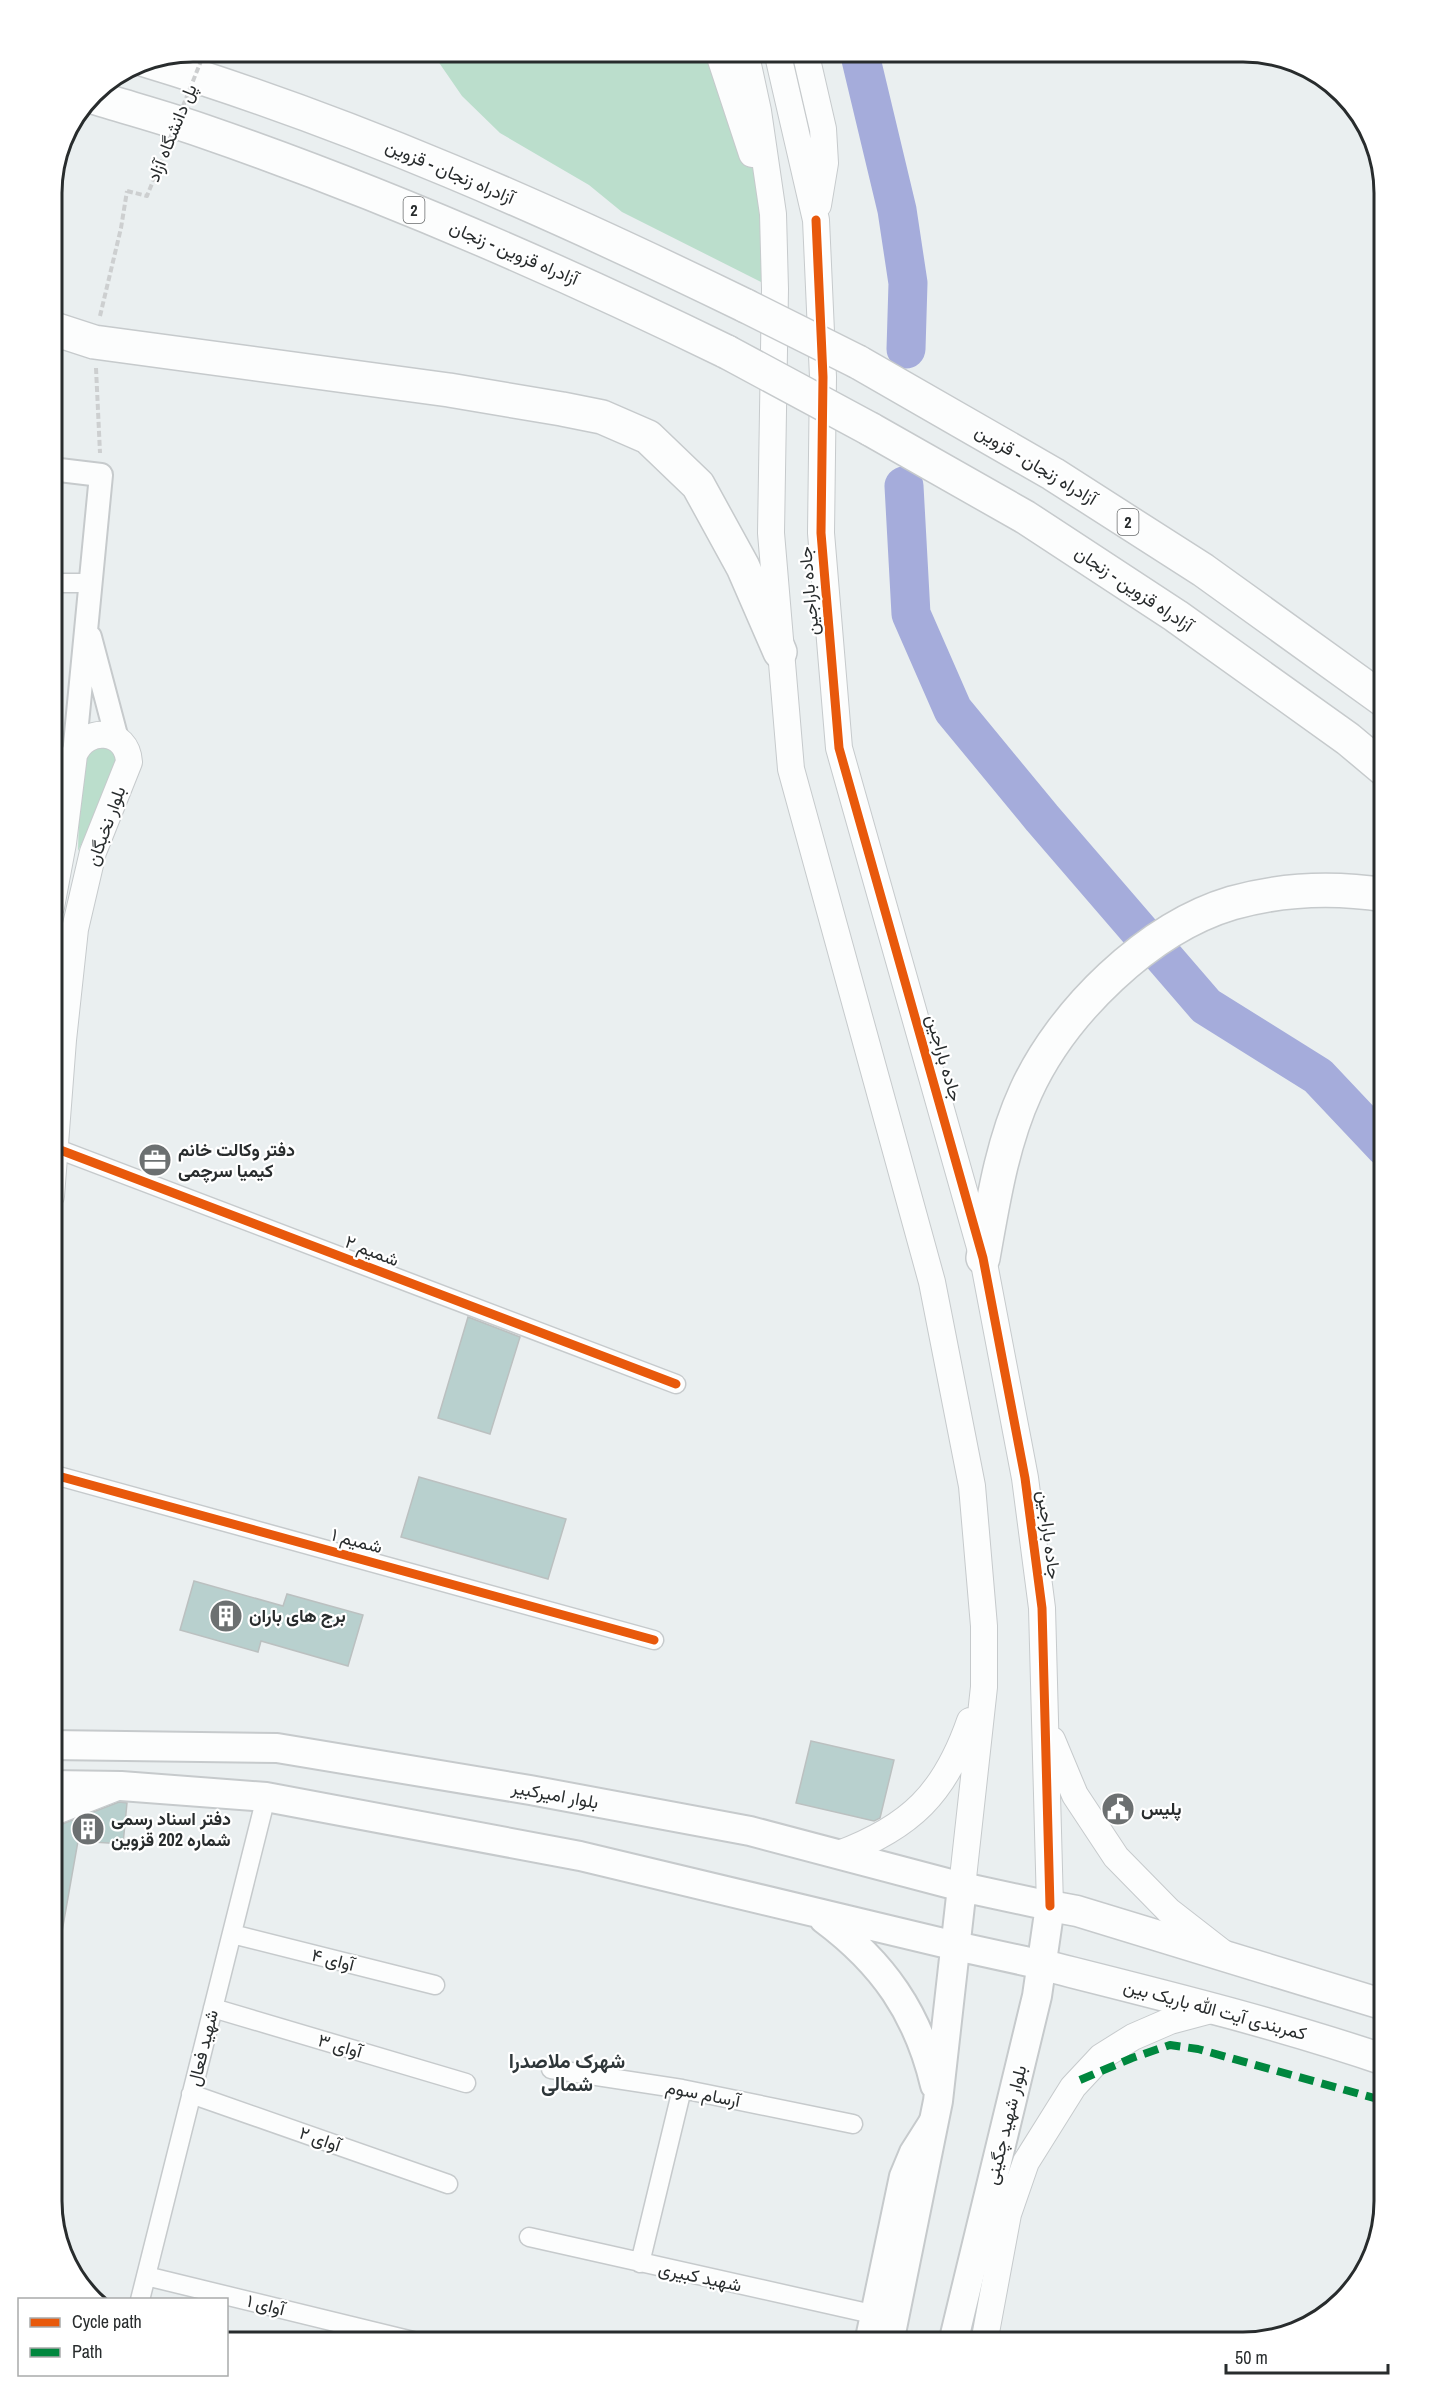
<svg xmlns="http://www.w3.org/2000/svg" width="1436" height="2394" viewBox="0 0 1436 2394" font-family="'Archivo Narrow',Vazirmatn,sans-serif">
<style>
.green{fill:#bbdecc}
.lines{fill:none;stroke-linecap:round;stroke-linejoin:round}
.river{stroke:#a5acdb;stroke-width:39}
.building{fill:#b8d0ce;stroke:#bbc0c0;stroke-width:1.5}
.minor-casing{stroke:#c6cacc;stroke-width:21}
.tertiary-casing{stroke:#c6cacc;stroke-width:26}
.secondary-casing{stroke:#c6cacc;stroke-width:28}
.primary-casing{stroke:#c6cacc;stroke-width:32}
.trunk-casing{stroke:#c6cacc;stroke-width:33}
.motorway-casing{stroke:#c6cacc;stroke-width:36}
.path{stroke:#cdcfd0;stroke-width:4;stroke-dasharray:6 3;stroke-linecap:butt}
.minor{stroke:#fcfdfd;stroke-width:18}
.tertiary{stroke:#fcfdfd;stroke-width:22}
.secondary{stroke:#fcfdfd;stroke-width:26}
.primary{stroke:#fcfdfd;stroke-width:28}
.trunk{stroke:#fcfdfd;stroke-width:30}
.motorway{stroke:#fcfdfd;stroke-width:33}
.motorway-bridge-casing{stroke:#c6cacc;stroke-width:36;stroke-linecap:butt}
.path-bridge{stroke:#cdcfd0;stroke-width:4;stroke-dasharray:6 3;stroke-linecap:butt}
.motorway-bridge{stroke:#fcfdfd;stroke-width:33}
.quiet{stroke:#00873e;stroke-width:8;stroke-dasharray:15 8;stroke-linecap:butt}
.cycleway-casing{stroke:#fff;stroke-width:13}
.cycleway{stroke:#e8590c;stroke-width:9}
.labels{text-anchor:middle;stroke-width:4.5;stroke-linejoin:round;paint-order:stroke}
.shield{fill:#fff;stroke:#686b6c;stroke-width:1.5}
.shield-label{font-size:16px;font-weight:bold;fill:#282c2d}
.street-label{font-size:18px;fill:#282c2d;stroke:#fff}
.poi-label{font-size:18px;font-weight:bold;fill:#282c2d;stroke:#fff;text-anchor:start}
.neighbourhood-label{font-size:20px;font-weight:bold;fill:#2e3639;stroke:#fff}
.rim{fill:none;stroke:#282c2d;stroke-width:3}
</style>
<rect width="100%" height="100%" fill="#eaeff0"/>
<path class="green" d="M431 51H718L773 214 775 289 622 212 589 185 500 133 462 96Z
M102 744 116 752 119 768 78 851 80 773 86 752Z"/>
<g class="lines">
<path class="river" d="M859 51 897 210 908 283 906 349
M904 486 911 614 953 710 1042 818 1142 934
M1162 955 1206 1006 1318 1076 1385 1147"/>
</g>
<path class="building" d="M468 1317 520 1337 490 1434 438 1418Z
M419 1477 566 1519 548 1579 401 1537Z
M194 1581 283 1606 287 1594 363 1615 348 1666 261 1641 258 1652 180 1630Z
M811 1741 894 1760 880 1818 874 1821 796 1803Z
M119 1802 127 1803 123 1844 78 1841 60 1943 51 1942 52 1828Z"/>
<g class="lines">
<defs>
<path id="minor" d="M51 583H89
M51 761 73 762
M55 1148 676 1384
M51 1474 654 1640
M232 1934 435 1985
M213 2008 466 2083
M551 2069 682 2089 853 2124
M191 2094 448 2184
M529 2237 872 2314
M640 2263 682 2089
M146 2276 421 2343
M140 2300 266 1797"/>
<path id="tertiary" d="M51 469 101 475 74 755
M90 637 117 739
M866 2343 901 2176 911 2152 930 2122"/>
<path id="secondary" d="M718 51 752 154
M745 51 758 111 773 214 775 289 771 533 791 769 932 1282 972 1486 984 1626V1687L962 1887
M777 51 816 220 823 377 821 533 839 748 983 1258 1025 1478 1042 1608 1050 1906
M805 51 823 129 825 163 818 205
M51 1196 63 1040 75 929 93 852 129 762C127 729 86 725 74 755L63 843 51 907
M1052 1740 1075 1795 1116 1857 1169 1911 1223 1953
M51 1813 115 1788
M839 1854C911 1827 945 1793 970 1721
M984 2343 1008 2214 1026 2162 1073 2087 1101 2057 1133 2037 1170 2021 1215 2009"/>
<path id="primary" d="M51 1745 277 1748 530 1790 750 1831 962 1887 1050 1906 1037 1996 953 2343
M51 1785 121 1786 266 1797 580 1856 956 1946 1043 1965
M824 1919C883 1963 918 2013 935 2085
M889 2343 938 2101 962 1887"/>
<path id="trunk" d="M1050 1906 1077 1911 1385 2005
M1043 1965C1158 1994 1273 2022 1385 2060"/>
<path id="motorway" d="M145 60C353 123 551 211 746 306
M90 96C128 108 166 118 203 131 383 193 557 269 727 352
M51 328 94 342 449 390 562 409 602 417 648 437 698 485 743 567 780 652
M858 362 1053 474 1203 570 1385 701
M870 429 1025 517 1176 616 1348 739 1385 770
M983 1258C993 1202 1002 1143 1026 1091 1062 1012 1148 928 1232 903 1282 889 1334 887 1385 895"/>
</defs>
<use href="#minor" class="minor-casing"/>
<use href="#tertiary" class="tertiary-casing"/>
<use href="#secondary" class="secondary-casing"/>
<use href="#primary" class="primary-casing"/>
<use href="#trunk" class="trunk-casing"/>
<use href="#motorway" class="motorway-casing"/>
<path class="path" d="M100 316 121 228 127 191
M96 368 100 453"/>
<use href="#minor" class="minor"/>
<use href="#tertiary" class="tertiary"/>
<use href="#secondary" class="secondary"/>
<use href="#primary" class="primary"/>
<use href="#trunk" class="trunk"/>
<use href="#motorway" class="motorway"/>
<defs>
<path id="motorway-bridge" d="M746 306 858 362
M727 352 870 429"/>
</defs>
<use href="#motorway-bridge" class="motorway-bridge-casing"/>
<path class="path-bridge" d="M127 191 147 196 205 51"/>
<use href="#motorway-bridge" class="motorway-bridge"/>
<path class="quiet" d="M1080 2080 1132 2058 1170 2045 1198 2049 1385 2101"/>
<defs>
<path id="cycleway" d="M816 220 823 377 821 533 839 748 983 1258 1025 1478 1042 1608 1050 1906
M55 1148 676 1384
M51 1474 654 1640"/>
</defs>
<use href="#cycleway" class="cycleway-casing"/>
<use href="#cycleway" class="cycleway"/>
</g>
<defs>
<symbol id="office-disc" viewBox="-11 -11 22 22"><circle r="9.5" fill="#6c7071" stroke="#fff"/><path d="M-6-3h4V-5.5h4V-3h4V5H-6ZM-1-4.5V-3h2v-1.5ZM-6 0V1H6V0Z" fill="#fff"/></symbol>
<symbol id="building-disc" viewBox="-11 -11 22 22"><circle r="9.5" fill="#6c7071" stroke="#fff"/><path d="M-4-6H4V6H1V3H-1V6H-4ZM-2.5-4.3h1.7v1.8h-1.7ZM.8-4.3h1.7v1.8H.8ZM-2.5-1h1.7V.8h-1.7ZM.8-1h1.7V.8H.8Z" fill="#fff"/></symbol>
<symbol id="civic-disc" viewBox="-11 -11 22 22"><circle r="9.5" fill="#6c7071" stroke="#fff"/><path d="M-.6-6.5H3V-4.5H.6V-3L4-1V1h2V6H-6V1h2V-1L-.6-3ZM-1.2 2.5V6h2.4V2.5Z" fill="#fff"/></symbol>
</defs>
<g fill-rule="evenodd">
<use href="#office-disc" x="136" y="1141" width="38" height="38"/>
<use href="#building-disc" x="207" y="1597" width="38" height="38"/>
<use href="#civic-disc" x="1099" y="1790" width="38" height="38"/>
<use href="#building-disc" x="69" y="1810" width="38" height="38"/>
</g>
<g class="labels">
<g class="shield">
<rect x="403.5" y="197" width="21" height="26" rx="4.5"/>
<rect x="1117.5" y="509" width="21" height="26" rx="4.5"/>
</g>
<g class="shield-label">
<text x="414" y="216">2</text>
<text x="1128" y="528">2</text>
</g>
<g class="street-label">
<text transform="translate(172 133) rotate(-68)" y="6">پل دانشگاه آزاد</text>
<text transform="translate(450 172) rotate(23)" y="6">آزادراه زنجان - قزوین</text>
<text transform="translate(514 253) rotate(23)" y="6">آزادراه قزوین - زنجان</text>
<text transform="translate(1036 465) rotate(31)" y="6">آزادراه زنجان - قزوین</text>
<text transform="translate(1134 589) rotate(34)" y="6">آزادراه قزوین - زنجان</text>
<text transform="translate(809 591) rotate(-95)" y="6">جاده باراجین</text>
<text transform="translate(106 826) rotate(-70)" y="6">بلوار نخبگان</text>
<text transform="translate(944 1058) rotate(74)" y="6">جاده باراجین</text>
<text transform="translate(372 1251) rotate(21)" y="6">شمیم ۲</text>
<text transform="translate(1049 1535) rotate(83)" y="6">جاده باراجین</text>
<text transform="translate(357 1541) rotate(15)" y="6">شمیم ۱</text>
<text transform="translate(555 1795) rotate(10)" y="6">بلوار امیرکبیر</text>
<text transform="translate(333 1960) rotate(14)" y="6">آوای ۴</text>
<text transform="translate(1215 2010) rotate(15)" y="6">کمربندی آیت الله باریک بین</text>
<text transform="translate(340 2046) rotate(16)" y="6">آوای ۳</text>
<text transform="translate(203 2048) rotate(-76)" y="6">شهید فعال</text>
<text transform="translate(703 2094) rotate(11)" y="6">آرسام سوم</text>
<text transform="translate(1006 2125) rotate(-76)" y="6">بلوار شهید چگینی</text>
<text transform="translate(320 2139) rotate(19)" y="6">آوای ۲</text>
<text transform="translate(700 2277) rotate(12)" y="6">شهید کبیری</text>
<text transform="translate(266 2305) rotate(14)" y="6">آوای ۱</text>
</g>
<g class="poi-label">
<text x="178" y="1156">دفتر وکالت خانم<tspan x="178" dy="21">کیمیا سرچمی</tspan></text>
<text x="249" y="1622">برج های باران</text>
<text x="1141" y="1815">پلیس</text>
<text x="111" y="1825">دفتر اسناد رسمی<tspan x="111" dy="21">شماره 202 قزوین</tspan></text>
</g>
<g class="neighbourhood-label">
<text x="567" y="2068">شهرک ملاصدرا<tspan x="567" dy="23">شمالی</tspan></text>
</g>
</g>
<path d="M0 0H1436V2394H0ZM193 62H1243A131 131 0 0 1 1374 193V2201A131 131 0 0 1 1243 2332H193A131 131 0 0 1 62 2201V193A131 131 0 0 1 193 62Z" fill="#fff" fill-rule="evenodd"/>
<path class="rim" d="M193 62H1243A131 131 0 0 1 1374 193V2201A131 131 0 0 1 1243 2332H193A131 131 0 0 1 62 2201V193A131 131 0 0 1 193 62Z"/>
<rect x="18" y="2298" width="210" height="78" fill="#ffffff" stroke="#a9abab" stroke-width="1.5"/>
<rect x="30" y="2318" width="30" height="9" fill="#e8590c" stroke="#a9abab" stroke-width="1.5"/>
<text x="72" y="2328" font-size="18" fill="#282c2d">Cycle path</text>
<rect x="30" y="2348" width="30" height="9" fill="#00873e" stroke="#a9abab" stroke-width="1.5"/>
<text x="72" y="2358" font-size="18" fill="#282c2d">Path</text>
<path d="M1226 2364v9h162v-9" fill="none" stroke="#282c2d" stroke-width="3"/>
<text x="1235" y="2364" font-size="18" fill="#282c2d" stroke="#ffffff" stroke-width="4.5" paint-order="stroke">50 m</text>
</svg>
